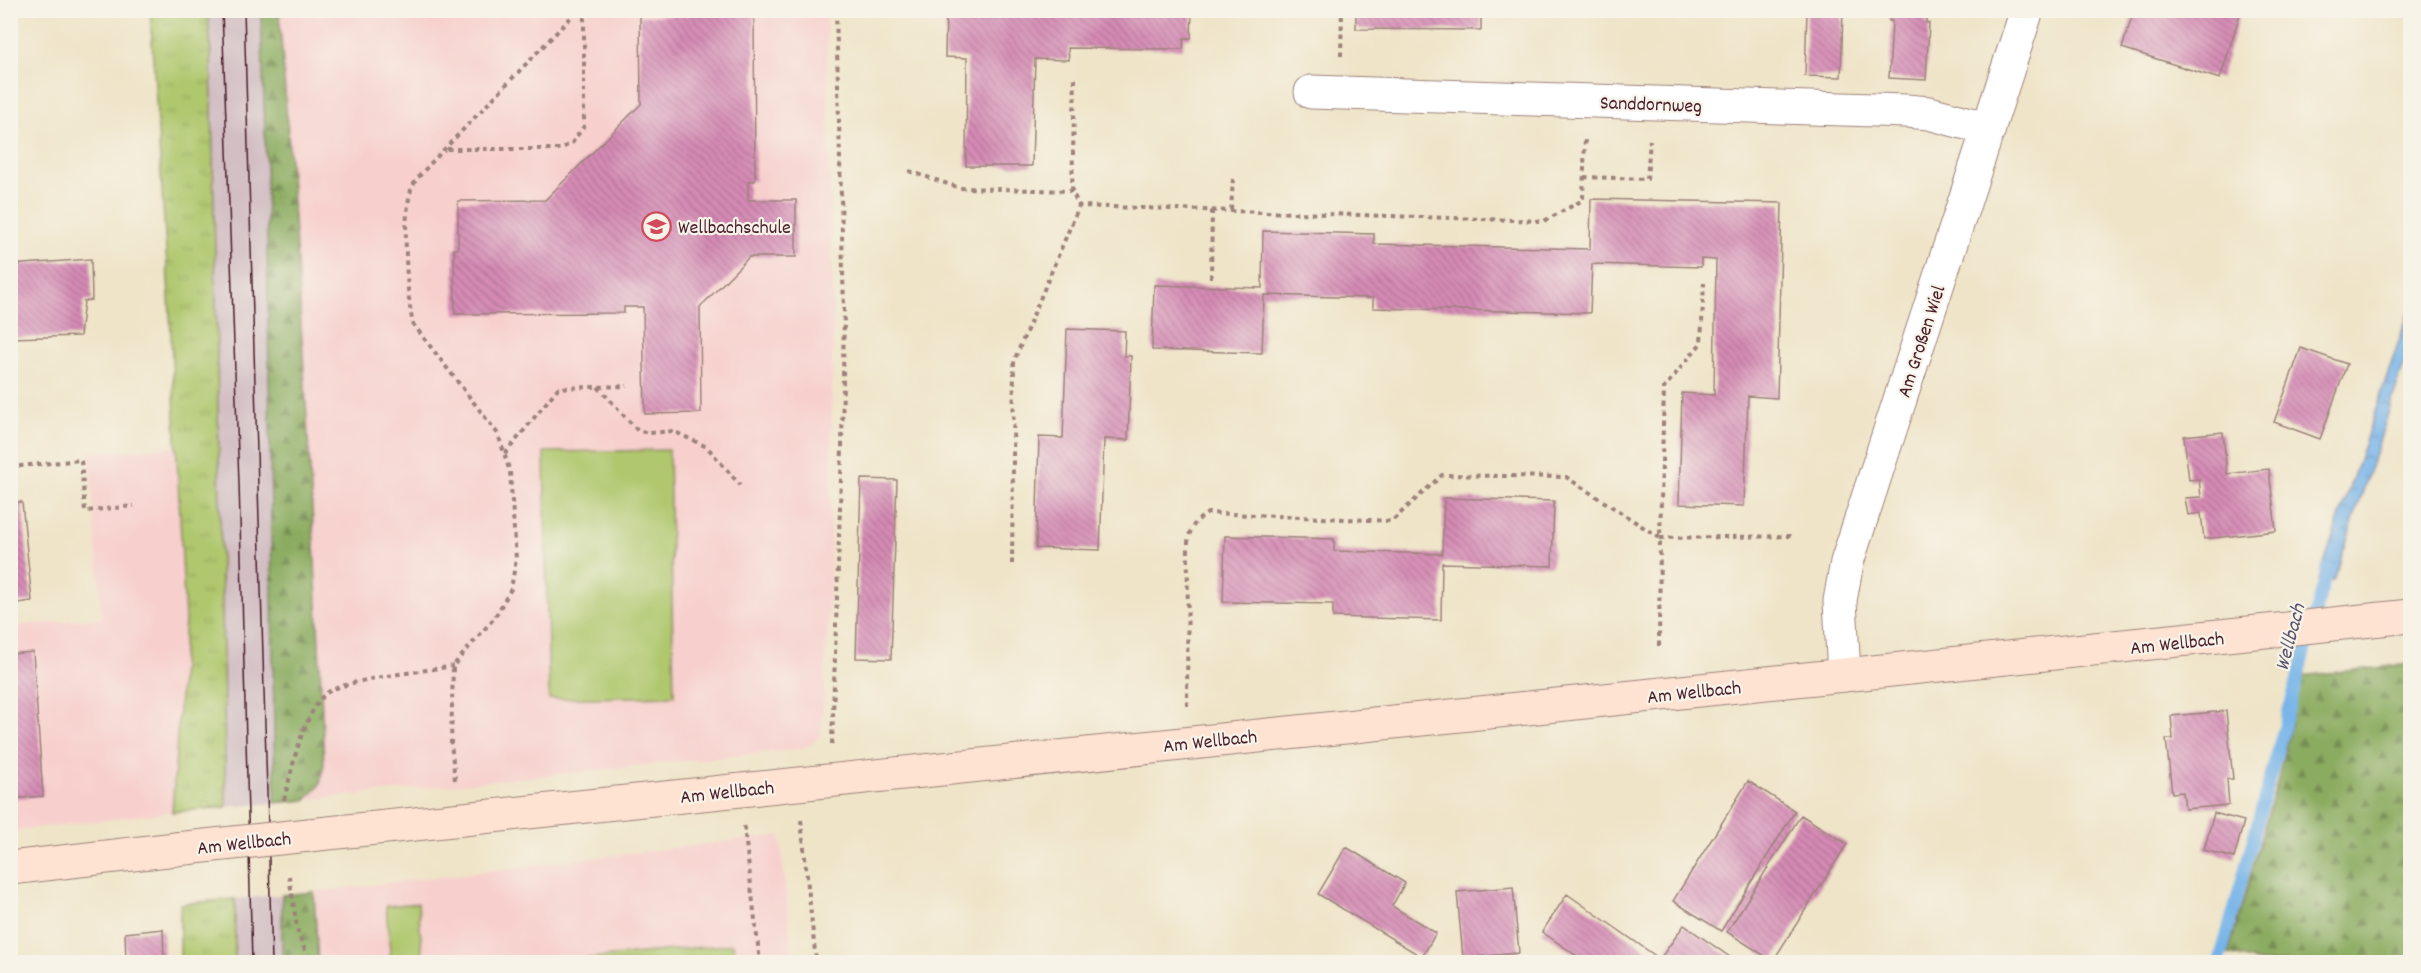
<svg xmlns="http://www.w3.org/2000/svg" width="2421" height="973" viewBox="0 0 2421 973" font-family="Dekko,sans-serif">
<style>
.built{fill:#f7d0cd}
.railway{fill:#d2bec3}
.grass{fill:url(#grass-tufts);stroke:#7c734c;stroke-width:1.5}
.forest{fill:url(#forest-firs);stroke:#6a6646;stroke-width:1.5}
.green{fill:#afc76d;stroke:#7c734c;stroke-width:1.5}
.water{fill:url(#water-ripples);stroke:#606a8a;stroke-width:1.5}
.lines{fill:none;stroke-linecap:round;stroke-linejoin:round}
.stream{stroke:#76b4e9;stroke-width:12}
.building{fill:url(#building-back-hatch)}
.street-casing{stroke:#9c827a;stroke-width:35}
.secondary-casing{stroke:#9c827a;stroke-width:35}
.path{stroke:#9c827a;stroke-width:4;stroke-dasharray:4.5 4.5;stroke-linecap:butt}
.street{stroke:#fff;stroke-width:33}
.secondary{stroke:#fee3d2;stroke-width:33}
.tram{stroke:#4a1f2b;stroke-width:1.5}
.secondary-bridge-casing{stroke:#9c827a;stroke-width:35;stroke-linecap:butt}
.secondary-bridge{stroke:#fee3d2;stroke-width:33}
.labels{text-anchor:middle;stroke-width:4.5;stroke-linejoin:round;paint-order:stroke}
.street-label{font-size:20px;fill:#4a1f2b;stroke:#f7f3e8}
.poi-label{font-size:20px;fill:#4a1f2b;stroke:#f7f3e8;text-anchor:start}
.water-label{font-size:21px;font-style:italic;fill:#59536e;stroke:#f7f3e8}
</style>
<defs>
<pattern id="grass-tufts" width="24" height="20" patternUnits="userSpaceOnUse" patternTransform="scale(1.5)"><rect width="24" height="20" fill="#afc76d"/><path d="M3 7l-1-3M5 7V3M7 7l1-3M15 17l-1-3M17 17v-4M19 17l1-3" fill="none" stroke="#98aa5f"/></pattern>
<pattern id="forest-firs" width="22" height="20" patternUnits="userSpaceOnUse" patternTransform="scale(1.5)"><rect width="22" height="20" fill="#8bac60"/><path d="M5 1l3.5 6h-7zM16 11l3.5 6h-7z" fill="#748b4f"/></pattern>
<pattern id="water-ripples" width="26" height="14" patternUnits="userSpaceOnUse" patternTransform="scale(1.5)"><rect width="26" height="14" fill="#76b4e9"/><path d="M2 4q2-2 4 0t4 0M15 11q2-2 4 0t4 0" fill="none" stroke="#6392bd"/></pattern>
<pattern id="building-back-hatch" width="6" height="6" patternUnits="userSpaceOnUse" patternTransform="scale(1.5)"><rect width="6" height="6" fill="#d58bb5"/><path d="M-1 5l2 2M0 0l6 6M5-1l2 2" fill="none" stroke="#af7193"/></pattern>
</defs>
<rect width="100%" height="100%" fill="#f7f3e8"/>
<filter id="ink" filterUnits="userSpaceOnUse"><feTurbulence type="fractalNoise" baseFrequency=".0167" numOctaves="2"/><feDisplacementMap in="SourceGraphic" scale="12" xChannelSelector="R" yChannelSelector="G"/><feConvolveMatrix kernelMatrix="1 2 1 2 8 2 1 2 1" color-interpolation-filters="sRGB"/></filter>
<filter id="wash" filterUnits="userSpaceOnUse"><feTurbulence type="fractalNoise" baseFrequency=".008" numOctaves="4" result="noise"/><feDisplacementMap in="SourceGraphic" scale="24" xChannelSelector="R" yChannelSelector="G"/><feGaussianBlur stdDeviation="1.35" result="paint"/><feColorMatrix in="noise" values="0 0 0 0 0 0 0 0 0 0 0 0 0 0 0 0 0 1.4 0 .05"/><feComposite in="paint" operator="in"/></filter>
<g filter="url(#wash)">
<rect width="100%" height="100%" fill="#efe4c8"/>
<path class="built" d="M279 11H826L833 310 830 587 822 724 821 734 811 745 801 749 306 800 320 784 319 614 301 310Z
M176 447 185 620 172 812 11 831 10 626 102 618 89 453Z
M780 835 793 962H318L314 892Z"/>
<path class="railway" d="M208 11H261L266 166 275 803 226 807Z
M282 895V962H235V899Z"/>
<path class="grass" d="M150 11H208L211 56 226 807 172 812 185 620 169 295Z
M235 899V962H180V904Z"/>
<path class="forest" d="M261 11H279C298 262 315 513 324 765L320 784 306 800 275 803 266 166Z
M2410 664V962H2259L2228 954 2278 779 2302 676Z
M314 892 318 962H282V895Z"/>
<path class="green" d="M669 450 674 696 549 699 544 452Z
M418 903 423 962H391L386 906Z
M733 944 735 962H552Z"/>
<path class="water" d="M2410 308V346L2334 580 2318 581Z"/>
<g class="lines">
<path class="stream" d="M2219 962 2328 568"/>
</g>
<g id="blocks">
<path class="building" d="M946 10H1192L1191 38H1184L1183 49 1068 48 1069 60 1035 59 1032 166H966L967 58 945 57Z
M1356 10H1481V30L1356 29Z
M1807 10H1843L1841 77 1805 76Z
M1890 10H1926V23H1929L1926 80 1889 78 1892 21H1889Z
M2134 10H2228L2240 14 2220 79 2122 48Z
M754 11 755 181H748V200H796V257H749L700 307 701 413 645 414 643 307H624V313L455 314 454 249H458V201L545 200 641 104 640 16 688 15V12Z
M1591 199 1782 203 1777 398 1748 396 1744 506 1679 504 1682 393 1714 395 1716 260 1701 259V267L1592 264 1590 313 1373 308V298L1264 295 1262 353 1152 350 1154 285 1262 288 1263 231 1374 234V244L1590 249Z
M91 259 92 300 84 301 80 336 10 338V265Z
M1067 329 1125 331 1124 356H1131L1128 440 1104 439 1100 550 1036 548 1039 437 1063 438Z
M2301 348 2347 364 2320 439 2274 422Z
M10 372H13L14 434H10Z
M2223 432 2227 474 2269 469 2276 531 2204 539 2201 513 2188 515 2185 498 2201 497 2199 479 2189 480 2184 436Z
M861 479 897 480 891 659 856 658Z
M1444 498 1554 501 1552 566 1442 563 1441 620 1333 617V604L1223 602 1225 536 1334 539V551L1442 554Z
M22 502 32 601 10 604V503Z
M33 652 43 796 10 799V654Z
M2226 711 2233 779H2227L2229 805 2185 809 2183 792 2172 793 2166 739H2173L2171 716Z
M1748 781 1795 811 1721 931 1673 901Z
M2214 813 2244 821 2234 858 2204 850Z
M1801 815 1847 844 1773 961 1727 932Z
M1346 847 1405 883 1392 906 1436 933 1422 957 1318 894Z
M1513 887 1519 953 1463 958 1457 892Z
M1567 894 1660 959 1684 925 1737 962H1586L1542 932Z
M163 929 164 962H126L125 933Z"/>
</g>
</g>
<g filter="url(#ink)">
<use href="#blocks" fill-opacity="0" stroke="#9c827a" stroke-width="1.5"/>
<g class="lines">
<defs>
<path id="street" d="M1311 92 1906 111 1929 113 1989 129
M1844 675 1840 601 1847 562 2027 10"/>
<path id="secondary" d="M309 835 2410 616
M10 868 176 849"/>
</defs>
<use href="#street" class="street-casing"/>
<use href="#secondary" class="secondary-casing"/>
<path class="path" d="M1341 56 1342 10
M447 149H560L572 143 584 126V10
M909 171 960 188 1072 191 1079 206
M1584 177 1647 179 1650 140
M1072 191 1075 77
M1231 210 1233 179
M1211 278 1212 210
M598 387 638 431 650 433 673 431 707 447 740 485
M505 454 558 388 627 386
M10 467 81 460 85 511 134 506
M1012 564 1014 361 1079 206 1544 221 1583 200 1585 137
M1659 646 1660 538 1793 536
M1187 706 1188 542C1190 527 1195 521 1208 513L1392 521 1442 475 1566 477 1660 538 1664 388 1701 343 1704 283
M832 744 842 448 844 309 836 10
M455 780 451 743 453 666 495 617 511 589 516 559 510 472 498 434 413 324C406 292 402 222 411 190 414 181 424 171 430 164L578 10
M284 800C293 767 300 723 323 696 338 679 428 671 453 666
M801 820 816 962
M744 826 760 962
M289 876 298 933 310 962"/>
<use href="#street" class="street"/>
<use href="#secondary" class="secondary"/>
<path class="tram" d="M222 10 239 483 252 962
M244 10 272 962"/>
<defs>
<path id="secondary-bridge" d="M176 849 309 835"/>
</defs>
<use href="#secondary-bridge" class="secondary-bridge-casing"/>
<use href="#secondary-bridge" class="secondary-bridge"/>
</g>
</g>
<defs>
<symbol id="school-ring" viewBox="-11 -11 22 22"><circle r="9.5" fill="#f7f3e8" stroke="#d1495b" stroke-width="1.5"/><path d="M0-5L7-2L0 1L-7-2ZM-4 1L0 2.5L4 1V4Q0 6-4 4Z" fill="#d1495b"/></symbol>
</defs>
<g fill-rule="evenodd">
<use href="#school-ring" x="640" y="210" width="33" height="33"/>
</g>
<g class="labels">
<g class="street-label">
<text transform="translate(1651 103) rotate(2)" y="7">Sanddornweg</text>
<text transform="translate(1920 341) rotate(-72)" y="7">Am Großen Wiel</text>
<text transform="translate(2177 642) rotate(-6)" y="7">Am Wellbach</text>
<text transform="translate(1694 691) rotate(-6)" y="7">Am Wellbach</text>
<text transform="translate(1210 740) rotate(-6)" y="7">Am Wellbach</text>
<text transform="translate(727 791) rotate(-6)" y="7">Am Wellbach</text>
<text transform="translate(244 842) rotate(-6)" y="7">Am Wellbach</text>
</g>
<g class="poi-label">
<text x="678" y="233">Wellbachschule</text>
</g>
<g class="water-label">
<text transform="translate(2289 637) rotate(-75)" y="7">Wellbach</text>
</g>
</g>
<rect width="2421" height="973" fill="none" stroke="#f7f3e8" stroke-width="36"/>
</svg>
